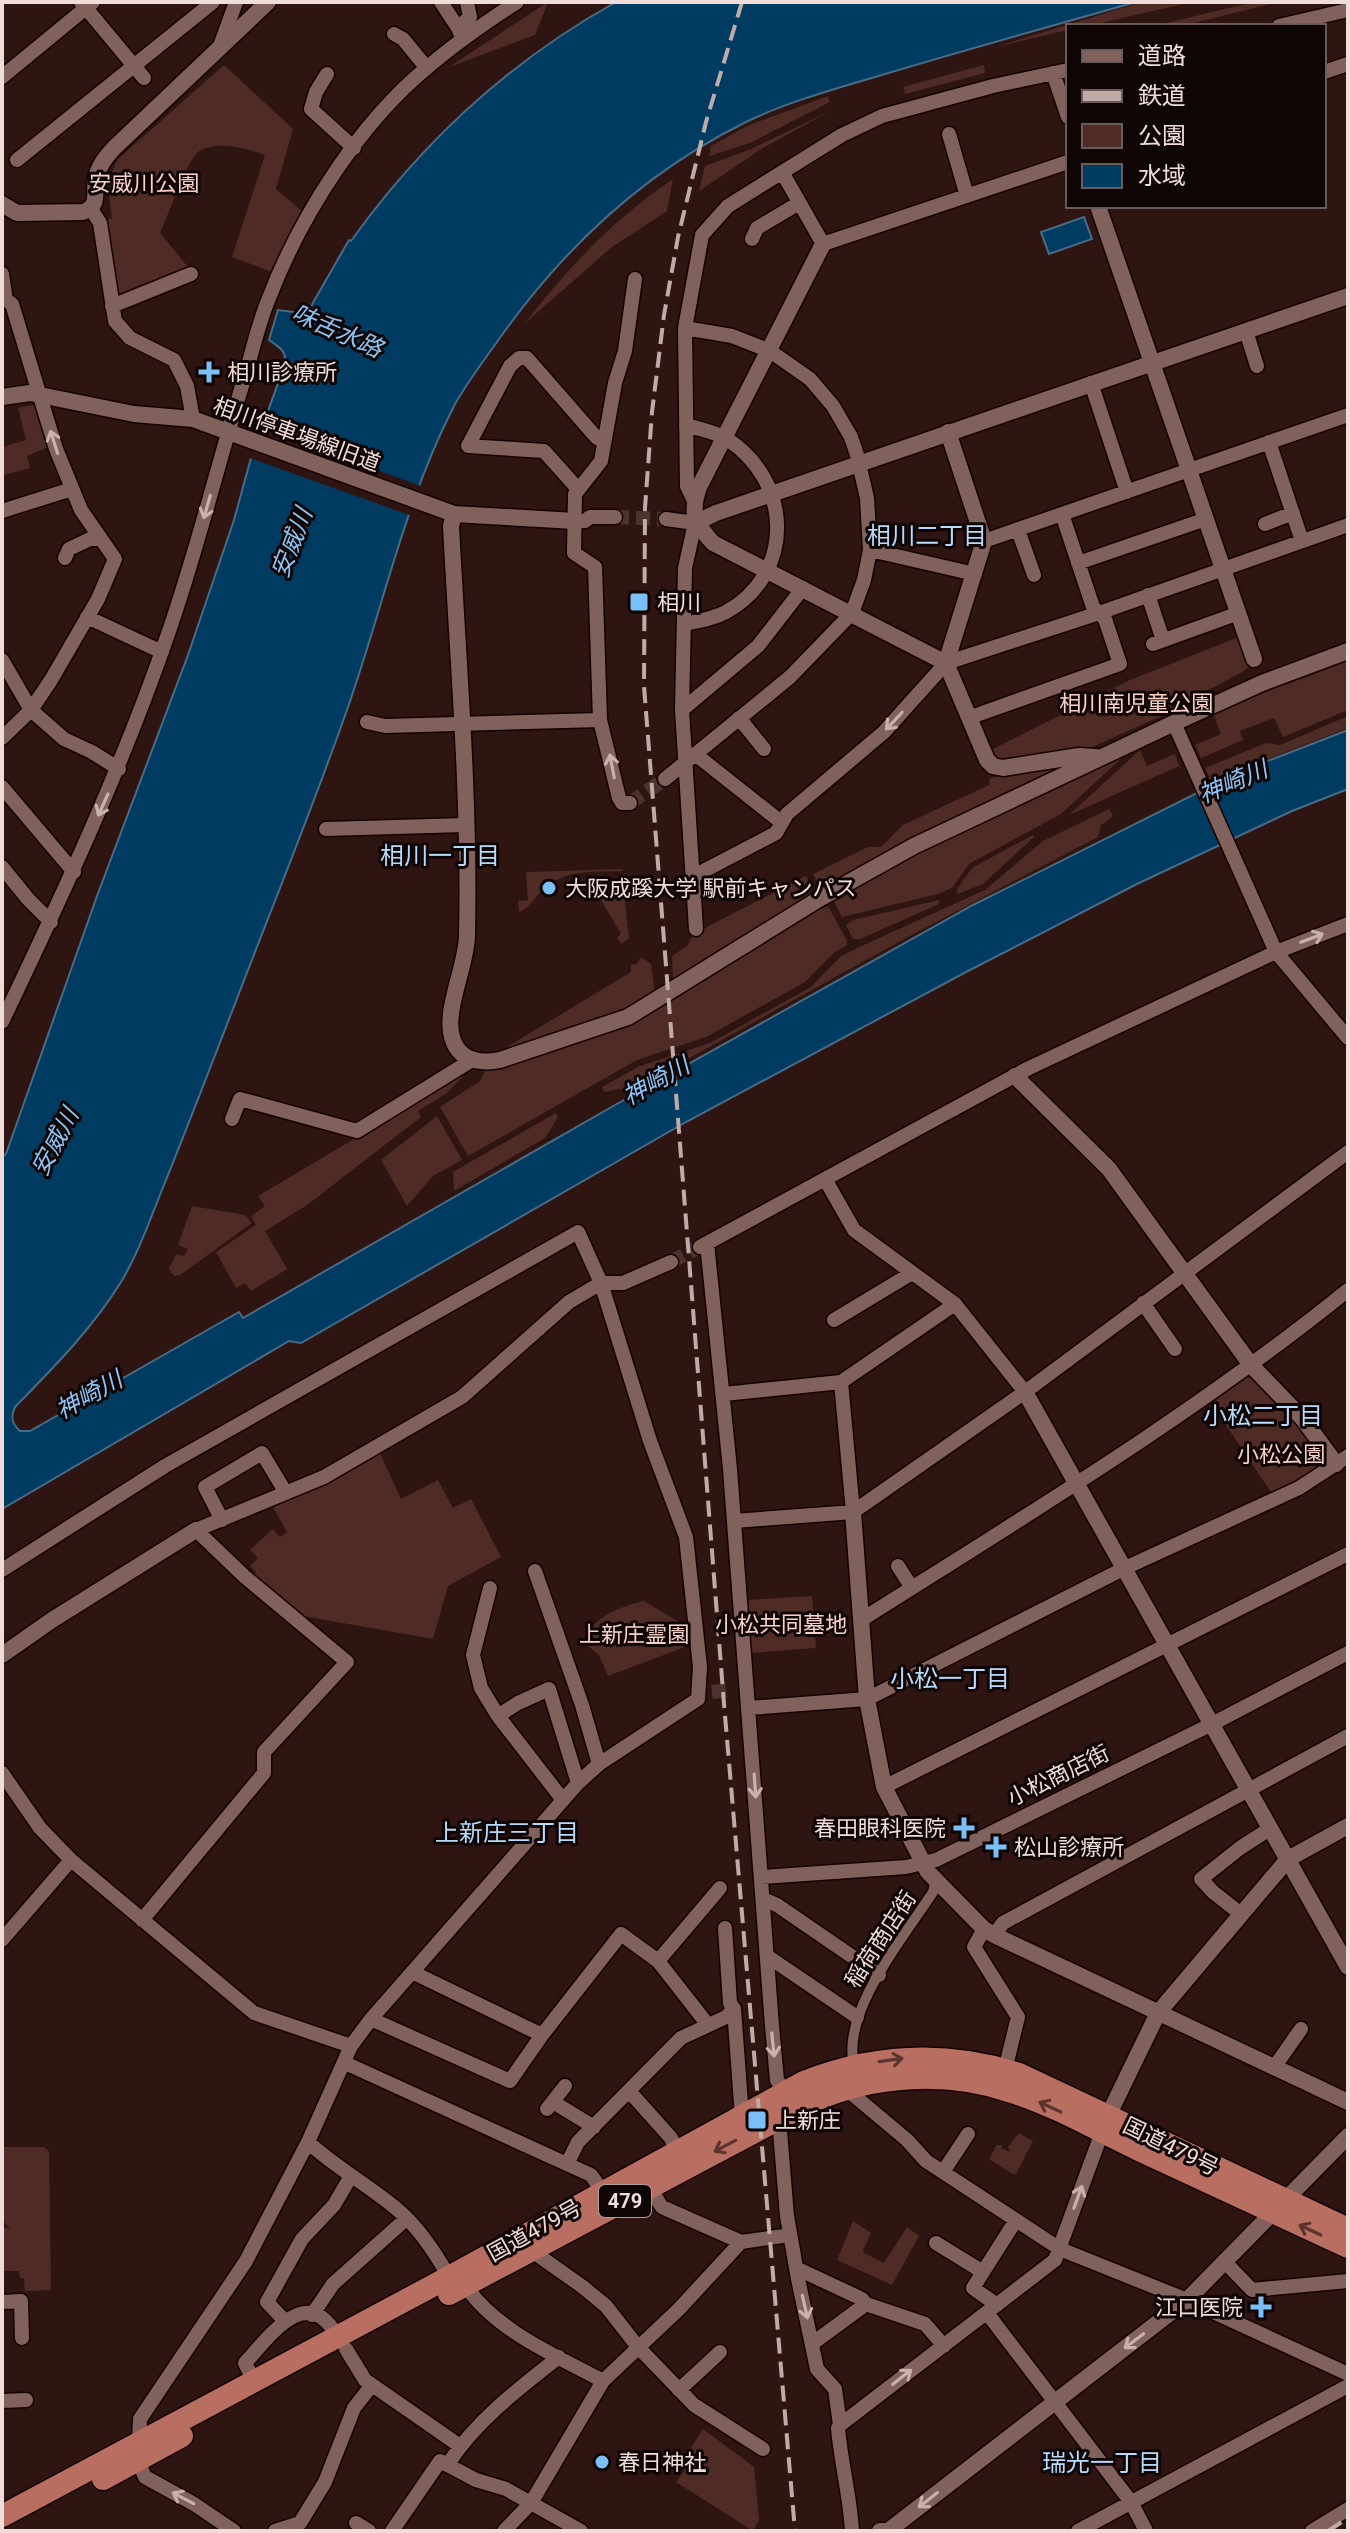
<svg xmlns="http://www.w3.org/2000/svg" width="1350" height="2533" viewBox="0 0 1350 2533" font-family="Roboto,'Noto Sans JP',sans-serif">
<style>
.green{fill:#4e2b25}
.water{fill:#003c62;stroke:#486c86;stroke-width:2}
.pier{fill:#2f1511}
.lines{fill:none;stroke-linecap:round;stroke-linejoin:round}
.minor-tunnel{stroke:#4c332f;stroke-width:14;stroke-dasharray:14 7;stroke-linecap:butt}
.pedestrian-casing{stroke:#150201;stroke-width:13}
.minor-casing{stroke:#150201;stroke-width:17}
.tertiary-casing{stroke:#150201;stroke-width:19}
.trunk-casing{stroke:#150201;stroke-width:25}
.pedestrian{stroke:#81615b;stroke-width:10}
.minor{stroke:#81615b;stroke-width:14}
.tertiary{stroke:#81615b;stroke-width:16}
.trunk{stroke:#b96e62;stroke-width:22}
.rail{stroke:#bfaba7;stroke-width:4;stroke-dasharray:16 8;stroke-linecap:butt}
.oneway{stroke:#c9b2ae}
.oneway2{stroke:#5b342e}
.poi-dot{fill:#7abff8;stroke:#0f0504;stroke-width:3}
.labels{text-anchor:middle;stroke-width:6;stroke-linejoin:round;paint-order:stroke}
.shield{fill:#0f0504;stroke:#ac9c9a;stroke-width:2}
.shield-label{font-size:20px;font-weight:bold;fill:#f0ddda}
.park-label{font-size:22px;fill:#f8d0c9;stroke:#0f0504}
.poi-label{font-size:22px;fill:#f0ddda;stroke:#0f0504;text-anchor:start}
.street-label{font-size:22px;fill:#f0ddda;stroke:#0f0504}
.water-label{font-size:24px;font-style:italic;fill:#8bc5f7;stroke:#0f0504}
.neighbourhood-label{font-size:24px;fill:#b5dafb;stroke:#0f0504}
</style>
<rect width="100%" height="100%" fill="#2f1511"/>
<path class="green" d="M548 2 535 35 449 67Z
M1142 2H1192L1088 26H1068V30L995 47Z
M1254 2H1278L1182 26H1154Z
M224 65 293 129 276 189 303 212 272 272 232 257 265 155C246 148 216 140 198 152 188 159 167 218 160 233L188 267 185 272 115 297 104 221 112 218C109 195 106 180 118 159Z
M984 65 985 73 905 94 903 87Z
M828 96 830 102 750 143 709 156 711 146 749 125Z
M828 112 763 148 699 191 705 166 751 149Z
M673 179 667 211 612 247 524 324C572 264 609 223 673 179Z
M32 405 39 409 51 446 27 456 30 468 4 475 2 447 26 440 18 408Z
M1239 637 1248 667 1244 671 1188 701V704L1090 748 1005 762 992 757 989 751 1130 680Z
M1348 659V710L1283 737 1274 718 1240 731 1243 740 1201 758 1195 745 1221 734 1213 713Z
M1348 716V728L1211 781 1205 768 1266 743 1280 745Z
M1140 750 1147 766 1175 754 1179 766 1069 815Z
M1126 754 1061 814 969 864 952 888 938 894 842 917 832 898 917 852Z
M1069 764 820 889 813 874 868 847H881L903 825 989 785 990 778Z
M1109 809 1113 816 1101 825 1098 837 904 939 630 1091 619 1089 604 1092 602 1087 640 1066 710 1043 811 987 840 957 855 949 985 890 1043 841Z
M1033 835 1034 837 983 884 958 894 956 891 972 868Z
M622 869V871C597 872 568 869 547 886 536 894 532 907 519 912L518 901 528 900 526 872Z
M622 875 629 938 621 944 617 937 621 934 595 890Z
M806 876 811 886 810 895 673 981 672 956 688 945 693 934Z
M939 900V904L860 939H853L846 925 853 920Z
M820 905 822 909 828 906 847 941 846 946 835 952 805 982 706 1037 637 1060 468 1156 440 1107 480 1081 485 1071 639 1020Z
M641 957 651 964 655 994C612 1021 552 1040 502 1050L631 972V965L637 964Z
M467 1072 447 1093 418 1111 421 1117 307 1205 265 1231 287 1269 251 1291 245 1283 236 1288 216 1252 256 1225 251 1216 265 1206 258 1196Z
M556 1113 558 1117 545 1138 454 1191 453 1172Z
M437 1116 462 1160 433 1176 407 1206 381 1160Z
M192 1206 245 1215 252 1223 180 1275 174 1276 169 1269 176 1254 184 1256 188 1249 178 1245Z
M1242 1377C1244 1377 1253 1378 1255 1379 1269 1387 1321 1451 1321 1466L1306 1477 1271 1492 1209 1400Z
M380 1453 401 1499 438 1480 453 1508 471 1499 501 1557 448 1586 433 1639 297 1615 251 1578 256 1572 250 1566 258 1558 250 1550 273 1529 280 1537 287 1532 272 1505 325 1485Z
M812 1596 816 1648 750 1653 746 1600Z
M644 1601 691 1629 693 1644 608 1676 599 1655 588 1646C584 1618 623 1606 644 1601Z
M1019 2133 1033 2141 1016 2174 1011 2173 989 2159 997 2145H1002L1001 2148 1010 2152 1008 2147Z
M2 2147H44L49 2152 51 2290 25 2291 24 2278H20L19 2271H2V2228H10L2 2220Z
M853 2221 871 2233 863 2250 864 2253 884 2263 907 2227 919 2236 892 2285 837 2260Z
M703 2429 754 2467 759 2520 753 2531 676 2482 685 2470 681 2467 683 2460Z"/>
<path class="water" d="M616 2H1136C1052 26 968 49 885 74 839 88 792 100 748 121 646 171 562 249 497 342 482 363 466 384 454 406 405 501 383 607 348 707 312 810 270 912 231 1014 209 1071 187 1128 164 1185 151 1217 139 1252 121 1282 92 1329 54 1367 15 1407 10 1417 12 1424 20 1431H30L239 1312 243 1318 615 1105 973 905 1239 772 1348 730V789L1292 811 1137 884 968 971 686 1122 301 1343 289 1341 2 1509V1157L6 1154 97 896 188 655 234 520 251 458 285 364C287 351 279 347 269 340L278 310 301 313 310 308 349 240 351 241C422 142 510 61 616 2Z
M1084 217 1092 239 1049 254 1041 232Z"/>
<path class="pier" d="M258 427 424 487 412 516 247 457Z"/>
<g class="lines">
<path class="minor-tunnel" d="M615 517 666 519
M630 803 665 779
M671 1262 699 1247
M712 1692 730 1690"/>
<defs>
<path id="pedestrian" d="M854 2066C841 2011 904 1937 933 1892L936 1880"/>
<path id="minor" d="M81 2 144 78
M441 2 458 28 463 39
M1279 26 1348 10
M458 28 470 17 467 2
M394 34 403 39 426 67
M219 49 236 2
M1324 72 1348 64
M1053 73 1068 117
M327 74 316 92 311 109 354 148
M2 77 93 2
M949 134 967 196
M17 160 213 2
M782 172 823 244 1068 162
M91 209 100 223 115 321 130 338 174 360 187 386 193 419
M752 239 757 228 799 203
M2 274 6 300 12 304 56 449 81 510 115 559 98 599 51 680 31 710 2 738
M112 306 191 274
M1246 331 1257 366
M1091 383 1127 492
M1269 442 1302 541
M578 489 544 451 468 446 510 366 519 358H527L596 437 604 442
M694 501 687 486 685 328 702 235 728 206 842 135 882 116 993 86 1068 70
M2 511 72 489
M666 519 695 523 685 568 682 710 696 929
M575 521H585L590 517H615
M1265 524 1293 513
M1018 530 1034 575
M984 541 1348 415
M870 550 975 574
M65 558 69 549 90 539H100
M1078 563 1206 519
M1148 595 1163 640
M87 617 162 652
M684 624C699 621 713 619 726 612 796 573 792 481 727 439 716 432 699 429 686 425
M1153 644 1239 613
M2 660 31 710 64 739 92 752 119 769
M682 710 758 646 803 588
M971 717 1120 664 1105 619 1093 607 1062 514
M739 718 764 749
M367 722 385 726 600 720
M1174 723 1276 952 1348 1038
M695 754 781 822
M665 779 790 677 852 613 864 580 870 550 867 498 857 455 851 437 833 406 810 379 770 351 732 336 685 328
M2 787 74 872
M630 803H622L619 798 600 720 595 567 574 553 575 494 601 461 615 383 625 351 635 279
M326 829 465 825
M2 867 28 899 51 922
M692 877 776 833 787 814 884 732 946 663 1099 613 1348 525
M2 1022C63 894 122 768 168 634 198 548 219 459 246 373 253 348 259 322 269 298 301 215 360 122 429 66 457 42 486 22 517 2
M232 1119 240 1099 357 1131 472 1060
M825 1179 854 1230 955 1304 1025 1392
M707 1243 730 1469 772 2026 777 2080 785 2092
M700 1247 1029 1068 1276 952 1348 924
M1143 1303 1175 1349
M834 1320 912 1273
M841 1382 853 1512
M724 1394 841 1382 955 1304
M222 1520 205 1487 262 1453 286 1493
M734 1521 853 1512 1025 1392 1348 1152
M898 1566 912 1588
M2 1570 165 1466 578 1232 601 1283 650 1441 686 1537 700 1667 698 1699 599 1764 578 1783 371 2019 351 2046 308 2142 246 2261 140 2419 138 2461 145 2477 194 2504 234 2531
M535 1571 582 1705 599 1764
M490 1588 473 1655 481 1688 498 1716 563 1800
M861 1620C1027 1515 1196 1413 1348 1290
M749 1708 867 1699 1125 1568 1299 1488 1348 1456
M498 1716 518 1703 549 1689 578 1783
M2 1773 40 1828 71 1860 254 2013 351 2046
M884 1787 1348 1554
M762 1877 906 1867 936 1860 1212 1724 1348 1653
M763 1899 777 1905 879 1975
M1241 1914 1213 1892 1201 1879 1240 1848 1271 1828
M142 1920 264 1773V1752L347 1662 244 1576 196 1530 324 1477 462 1397 569 1302 601 1283H623L671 1262
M725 1928 730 2003 734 2009
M984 1929 974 1947 1018 2017 1005 2070
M994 1935 1003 1923 1348 1736
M2 1940 71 1860
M767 1956 857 2017
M658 1961 720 1888
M412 1972 542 2035
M371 2019 510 2081 542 2035 621 1934 658 1961 708 2025
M345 2063 591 2175 603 2192
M1275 2066 1301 2029
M845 2088 907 2140 926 2161 1060 2249 1187 2300 1348 2374
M629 2091 671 2138 677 2152
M553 2102 594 2127
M547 2109 565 2086
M779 2119 787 2216 798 2279 817 2369 835 2389 840 2425 838 2428C841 2463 850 2496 852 2531
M308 2142C336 2168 370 2186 399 2211 419 2228 436 2254 449 2277
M567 2164 578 2142 681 2038 726 2017 734 2009 742 2117
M943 2172 968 2134
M741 2242 790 2235
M936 2243 983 2272 973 2288 997 2305
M532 2251 583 2287 606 2306 638 2347 694 2405 763 2449
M1224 2261 1252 2290 1348 2281
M796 2268 862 2299 866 2304 925 2324 944 2346
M983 2272 1016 2220
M465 2285C496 2331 555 2355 603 2381
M2 2302 21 2301 22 2338
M987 2313 1131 2502 1146 2531
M312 2315 333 2284 406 2219
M284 2320 267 2302 302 2239 334 2205 351 2176
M813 2343 866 2304
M346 2349 365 2380 460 2446
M254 2381 245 2363C270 2336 307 2282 337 2336
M679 2390 720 2352
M2 2401 26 2400
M840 2425 1055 2260 1105 2124
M448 2464C476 2421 518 2389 559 2357
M356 2523 369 2531
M275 2531 300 2523 325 2482 354 2408 372 2385
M392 2531 440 2461 476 2480 506 2489 581 2531
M504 2531 531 2503 603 2381 679 2309 741 2242 662 2207 649 2187
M1078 2531 1348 2386
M1312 2531 1348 2509"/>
<path id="tertiary" d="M2 204 17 213 83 212C101 206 93 192 96 178 99 165 106 157 114 148L268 2
M1098 206 1254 659
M823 244 699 487C690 514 694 522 713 543L946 663 987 760 993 766 1003 768 1079 756 1096 757
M2 397 30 393 134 414 193 419 454 514 575 521
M454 514 451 526C458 662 470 799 467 935 467 965 444 1009 452 1037 458 1060 479 1064 500 1060L628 1017 819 899 914 846 1174 723 1262 683 1348 651
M695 523 716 513 1348 296
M946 663 984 541 948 432
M1015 1076 1109 1169 1251 1365 1303 1419 1336 1464
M1025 1392 1348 1967
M853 1512 867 1699 884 1787 928 1872 984 1929 994 1935 1348 2102
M2 1655 52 1620 196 1530
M1108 2116 1158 2013 1288 1859 1348 1826
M880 2531H888L1187 2300 1348 2136"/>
<path id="trunk" d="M449 2294 811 2102C874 2074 947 2070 1012 2092 1056 2106 1097 2130 1139 2150 1209 2182 1278 2215 1348 2247
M103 2479 182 2436
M2 2516 449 2277 804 2082C875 2054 947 2051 1019 2074L1348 2229"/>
</defs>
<use href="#pedestrian" class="pedestrian-casing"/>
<use href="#minor" class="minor-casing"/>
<use href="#tertiary" class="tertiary-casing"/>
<use href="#trunk" class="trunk-casing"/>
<use href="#pedestrian" class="pedestrian"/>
<use href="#minor" class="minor"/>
<use href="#tertiary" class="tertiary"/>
<use href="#trunk" class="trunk"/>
<path class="rail" d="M742 2 706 122 678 237 664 315 652 412 645 508 644 686 724 1704 795 2531
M1328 2531 1348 2518"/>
</g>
<defs><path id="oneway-shaft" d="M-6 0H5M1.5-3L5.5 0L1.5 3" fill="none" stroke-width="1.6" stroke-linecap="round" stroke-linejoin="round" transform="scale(2)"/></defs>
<g class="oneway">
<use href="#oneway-shaft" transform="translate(54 442) rotate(-108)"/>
<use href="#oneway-shaft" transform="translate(207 507) rotate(106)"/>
<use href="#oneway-shaft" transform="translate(894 721) rotate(133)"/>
<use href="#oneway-shaft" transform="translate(612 766) rotate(-101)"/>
<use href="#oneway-shaft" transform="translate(103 805) rotate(114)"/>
<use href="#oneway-shaft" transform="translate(1312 938) rotate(-21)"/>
<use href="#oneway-shaft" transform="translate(755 1786) rotate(86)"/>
<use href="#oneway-shaft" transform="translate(773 2045) rotate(84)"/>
<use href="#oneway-shaft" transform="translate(1078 2197) rotate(-70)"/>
<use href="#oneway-shaft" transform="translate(805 2307) rotate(77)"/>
<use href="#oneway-shaft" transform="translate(1134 2341) rotate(143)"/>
<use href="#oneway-shaft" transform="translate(902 2377) rotate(-38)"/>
<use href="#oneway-shaft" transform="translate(183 2498) rotate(-152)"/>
<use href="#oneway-shaft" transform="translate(928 2500) rotate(142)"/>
</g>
<g class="oneway2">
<use href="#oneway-shaft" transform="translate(891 2060) rotate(-8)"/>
<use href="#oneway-shaft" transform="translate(1050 2107) rotate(-155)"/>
<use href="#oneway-shaft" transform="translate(725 2146) rotate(152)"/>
<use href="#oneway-shaft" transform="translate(1310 2230) rotate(-155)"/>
</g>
<g class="poi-dot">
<path d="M205 360h8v8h8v8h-8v8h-8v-8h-8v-8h8z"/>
<rect x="629" y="592" width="20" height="20" rx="4"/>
<circle cx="549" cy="888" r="8"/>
<path d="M960 1816h8v8h8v8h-8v8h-8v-8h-8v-8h8z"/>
<path d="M992 1835h8v8h8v8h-8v8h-8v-8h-8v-8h8z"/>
<rect x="747" y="2110" width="20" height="20" rx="4"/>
<path d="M1257 2295h8v8h8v8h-8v8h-8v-8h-8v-8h8z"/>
<circle cx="602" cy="2462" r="8"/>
</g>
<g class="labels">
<rect class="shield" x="599" y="2185" width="52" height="32" rx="6"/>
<g class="shield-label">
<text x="625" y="2208">479</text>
</g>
<g class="park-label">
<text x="144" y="191">安威川公園</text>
<text x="1136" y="711">相川南児童公園</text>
<text x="1281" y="1462">小松公園</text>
<text x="781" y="1632">小松共同墓地</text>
<text x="634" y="1642">上新庄霊園</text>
</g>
<g class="poi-label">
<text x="227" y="380">相川診療所</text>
<text x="657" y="610">相川</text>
<text x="565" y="896">大阪成蹊大学 駅前キャンパス</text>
<text x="946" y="1836" text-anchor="end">春田眼科医院</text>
<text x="1014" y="1855">松山診療所</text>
<text x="775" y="2128">上新庄</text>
<text x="1243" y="2315" text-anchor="end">江口医院</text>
<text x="618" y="2470">春日神社</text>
</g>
<g class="street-label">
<text transform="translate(297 434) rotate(20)" y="8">相川停車場線旧道</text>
<text transform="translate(1058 1775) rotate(-26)" y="8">小松商店街</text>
<text transform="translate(880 1939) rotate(-57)" y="8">稲荷商店街</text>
<text transform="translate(1171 2146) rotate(26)" y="8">国道479号</text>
<text transform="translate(534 2230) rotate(-29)" y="8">国道479号</text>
</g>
<g class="water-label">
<text transform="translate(337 331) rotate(24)" y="8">味舌水路</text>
<text transform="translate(292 543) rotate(-69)" y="8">安威川</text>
<text transform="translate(1233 782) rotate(-23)" y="8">神崎川</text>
<text transform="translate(656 1081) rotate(-29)" y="8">神崎川</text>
<text transform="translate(55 1142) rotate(-62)" y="8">安威川</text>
<text transform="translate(89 1395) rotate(-29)" y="8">神崎川</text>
</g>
<g class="neighbourhood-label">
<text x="927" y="544">相川二丁目</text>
<text x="440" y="864">相川一丁目</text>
<text x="1263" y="1424">小松二丁目</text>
<text x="950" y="1687">小松一丁目</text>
<text x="507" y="1841">上新庄三丁目</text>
<text x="1102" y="2471">瑞光一丁目</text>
</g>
</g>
<rect width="1350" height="2533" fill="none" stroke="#f0ddda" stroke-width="8"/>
<rect x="1066" y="24" width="260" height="184" fill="#0f0504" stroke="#695b5a" stroke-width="2"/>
<rect x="1082" y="50" width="40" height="12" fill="#81615b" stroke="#695b5a" stroke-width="2"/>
<text x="1138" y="64" font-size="24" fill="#f0ddda">道路</text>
<rect x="1082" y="90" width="40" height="12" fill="#bfaba7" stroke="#695b5a" stroke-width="2"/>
<text x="1138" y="104" font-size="24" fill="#f0ddda">鉄道</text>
<rect x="1082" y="124" width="40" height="24" fill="#4e2b25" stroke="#695b5a" stroke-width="2"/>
<text x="1138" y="144" font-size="24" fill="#f0ddda">公園</text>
<rect x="1082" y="164" width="40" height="24" fill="#003c62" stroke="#695b5a" stroke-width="2"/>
<text x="1138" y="184" font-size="24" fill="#f0ddda">水域</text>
</svg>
